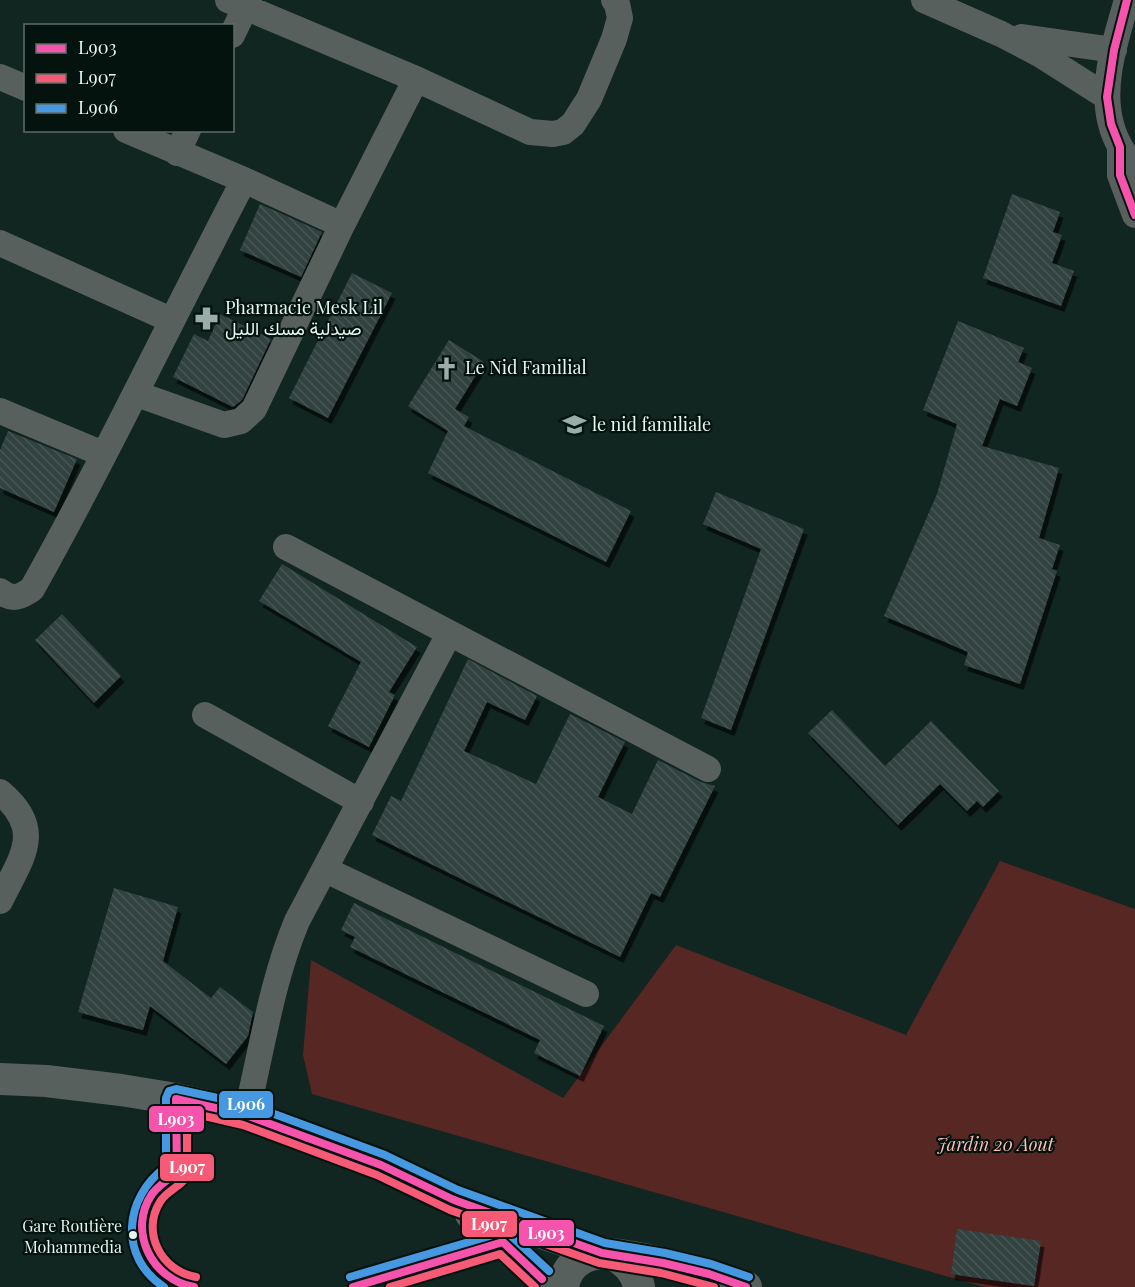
<svg xmlns="http://www.w3.org/2000/svg" width="1135" height="1287" viewBox="0 0 1135 1287" font-family="'Playfair Display',Vazirmatn,serif">
<style>
.green{fill:#572724}
.building{fill:url(#building-back-hatch);filter:url(#shadow)}
.lines{fill:none;stroke-linecap:round;stroke-linejoin:round}
.minor{stroke:#58605d;stroke-width:26}
.tertiary{stroke:#58605d;stroke-width:32}
.bus-1-casing{stroke:#05130f;stroke-width:12}
.bus-2-casing{stroke:#05130f;stroke-width:12}
.bus-3-casing{stroke:#05130f;stroke-width:12}
.bus-1{stroke:#f653ac;stroke-width:8}
.bus-2{stroke:#f75a77;stroke-width:8}
.bus-3{stroke:#4699e1;stroke-width:8}
.bus-dot{fill:#e3f6f0;stroke:#05130f;stroke-width:2}
.labels{text-anchor:middle;stroke-width:4.5;stroke-linejoin:round;paint-order:stroke}
.bus-label{font-size:16px;fill:#e3f6f0;stroke:#05130f;text-anchor:end}
.poi-label{font-size:18px;fill:#e3f6f0;stroke:#05130f;text-anchor:start}
.park-label{font-size:18px;font-style:italic;fill:#fdbdb7;stroke:#05130f}
.line-badge{stroke:#05130f;stroke-width:2}
.badge-label{font-size:16px;text-anchor:middle;font-weight:bold;fill:#fff}
</style>
<defs>
<pattern id="building-back-hatch" width="6" height="6" patternUnits="userSpaceOnUse" patternTransform="scale(1.5)"><rect width="6" height="6" fill="#33423f"/><path d="M-1 5l2 2M0 0l6 6M5-1l2 2" fill="none" stroke="#475552"/></pattern>
<filter id="shadow"><feDropShadow dx="3.5" dy="6" stdDeviation="0" flood-color="#0009"/></filter>
</defs>
<rect width="100%" height="100%" fill="#112521"/>
<path class="green" d="M1000 861 1135 909V1287H984L312 1094 303 1055 311 960 563 1098 676 945 906 1035Z"/>
<path class="building" d="M1012 194 1060 212 1053 232 1062 235 1052 263 1074 271 1061 306 983 278Z
M260 204 322 232 301 277 240 250Z
M352 273 392 293 328 418 289 398Z
M220 314 271 339 242 400 233 407 173 377 194 334 208 341Z
M958 321 1024 348 1018 362 1032 368 1017 406 1000 399 982 446 1059 468 1039 538 1060 545 1052 569 1057 571 1020 684 964 665 968 652 884 616 937 494 957 424 923 410Z
M449 340 484 362 455 409 469 417 464 426 631 511 606 562 428 473 448 431 408 406Z
M8 431 77 459 54 512 0 488V450Z
M716 492 804 529 731 730 701 718 761 549 703 524Z
M282 564 417 647 389 692 395 695 369 747 328 726 361 662 259 601Z
M62 614 121 676 94 703 35 640Z
M468 659 537 696 525 720 487 702 464 751 536 784 570 714 625 742 598 797 632 814 658 760 701 782 715 786 660 897 651 893 620 957 372 835 391 796 401 801Z
M832 710 885 766 931 721 999 791 983 807 977 801 967 811 940 784 898 825 808 733Z
M114 888 178 907 163 961 211 998 220 987 253 1012 248 1036 226 1064 150 1006 143 1030 78 1012Z
M354 903 604 1026 580 1076 534 1053 540 1040 350 947 355 937 341 930Z
M957 1229 1041 1241 1034 1286 951 1274Z"/>
<g class="lines">
<path class="minor" d="M228 0 416 79 530 132 553 134 563 132 573 124 589 99 614 39 620 18 617 4 614 0
M924 0 1001 34 1041 55 1107 97
M1127 0C1116 39 1100 84 1111 124 1115 141 1125 155 1135 169
M232 35 249 0
M1022 37 1114 50
M0 77 26 88
M126 130 244 180 342 225
M1120 148V175L1135 215
M177 153 188 130
M0 243 171 320
M137 394 224 425 241 421 254 409 342 225 416 79
M0 411 103 454
M286 547 708 769
M0 591C12 601 21 597 32 589 107 455 173 316 244 180
M205 715 361 802
M0 792C46 830 21 858 0 901
M326 870 586 994
M246 1115C262 1050 271 983 297 921L449 634"/>
<path class="tertiary" d="M0 1079 46 1081 121 1090 176 1099 246 1115 381 1165 454 1200 548 1235 602 1253
M471 1214 551 1287
M616 1256C628 1264 636 1272 639 1287
M563 1287C566 1266 582 1254 602 1253 649 1257 701 1272 746 1287"/>
<defs>
<path id="bus-1" d="M1127 0 1114 50 1107 97 1111 124 1120 147V175L1135 215
M194 1287C152 1280 127 1231 152 1194 159 1185 168 1179 177 1173L176 1099 246 1115 381 1165 454 1200 602 1253 663 1263 709 1274 746 1287
M353 1287 503 1242 542 1279"/>
<path id="bus-2" d="M196 1277C161 1271 141 1232 160 1202 167 1190 181 1187 187 1176V1112L243 1125 377 1175 450 1210 599 1263 661 1273 714 1287
M390 1287 500 1254 535 1287"/>
<path id="bus-3" d="M350 1277 503 1232 509 1234 549 1271
M164 1287C118 1257 124 1197 166 1167V1098L169 1091 176 1089 250 1105 385 1155 458 1190 605 1243 665 1253 711 1264 749 1277"/>
</defs>
<use href="#bus-1" class="bus-1-casing"/>
<use href="#bus-2" class="bus-2-casing"/>
<use href="#bus-3" class="bus-3-casing"/>
<use href="#bus-1" class="bus-1"/>
<use href="#bus-2" class="bus-2"/>
<use href="#bus-3" class="bus-3"/>
</g>
<defs>
<symbol id="pharmacy-bare" viewBox="-9 -9 18 18"><path d="M-2-6h4v4h4v4h-4v4h-4v-4h-4v-4h4Z" fill="#9aada8" stroke="#05130f" stroke-width="2.5" paint-order="stroke"/></symbol>
<symbol id="church-bare" viewBox="-9 -9 18 18"><path d="M-1.2-6h2.4v3.5h3.3v2.4h-3.3V6h-2.4V-.1h-3.3v-2.4h3.3Z" fill="#9aada8" stroke="#05130f" stroke-width="2.5" paint-order="stroke"/></symbol>
<symbol id="school-bare" viewBox="-9 -9 18 18"><path d="M0-5L7-2L0 1L-7-2ZM-4 1L0 2.5L4 1V4Q0 6-4 4Z" fill="#9aada8" stroke="#05130f" stroke-width="2.5" paint-order="stroke"/></symbol>
</defs>
<g fill-rule="evenodd">
<use href="#pharmacy-bare" x="190" y="302" width="33" height="33"/>
<use href="#church-bare" x="430" y="352" width="33" height="33"/>
<use href="#school-bare" x="558" y="408" width="33" height="33"/>
</g>
<circle class="bus-dot" cx="133" cy="1235" r="5"/>
<g class="labels">
<g class="bus-label">
<text x="122" y="1232">Gare Routière<tspan x="122" dy="21">Mohammedia</tspan></text>
</g>
<g class="poi-label">
<text x="225" y="314">Pharmacie Mesk Lil<tspan x="225" dy="21">صيدلية مسك الليل</tspan></text>
<text x="465" y="374">Le Nid Familial</text>
<text x="592" y="431">le nid familiale</text>
</g>
<g class="park-label">
<text x="995" y="1151">Jardin 20 Aout</text>
</g>
</g>
<g class="line-badge">
<rect x="218" y="1090" width="56" height="29" rx="6" fill="#4699e1"/>
<rect x="148" y="1105" width="57" height="28" rx="6" fill="#f653ac"/>
<rect x="159" y="1153" width="56" height="29" rx="6" fill="#f75a77"/>
<rect x="461" y="1210" width="57" height="28" rx="6" fill="#f75a77"/>
<rect x="518" y="1219" width="57" height="28" rx="6" fill="#f653ac"/>
</g>
<g class="badge-label">
<text x="246" y="1110">L906</text>
<text x="176" y="1125">L903</text>
<text x="187" y="1173">L907</text>
<text x="489" y="1230">L907</text>
<text x="546" y="1239">L903</text>
</g>
<rect x="24" y="24" width="210" height="108" fill="#05130f" stroke="#5e6e69" stroke-width="1.5"/>
<rect x="36" y="44" width="30" height="9" fill="#f653ac" stroke="#5e6e69" stroke-width="1.5"/>
<text x="78" y="54" font-size="18" fill="#e3f6f0">L903</text>
<rect x="36" y="74" width="30" height="9" fill="#f75a77" stroke="#5e6e69" stroke-width="1.5"/>
<text x="78" y="84" font-size="18" fill="#e3f6f0">L907</text>
<rect x="36" y="104" width="30" height="9" fill="#4699e1" stroke="#5e6e69" stroke-width="1.5"/>
<text x="78" y="114" font-size="18" fill="#e3f6f0">L906</text>
</svg>
